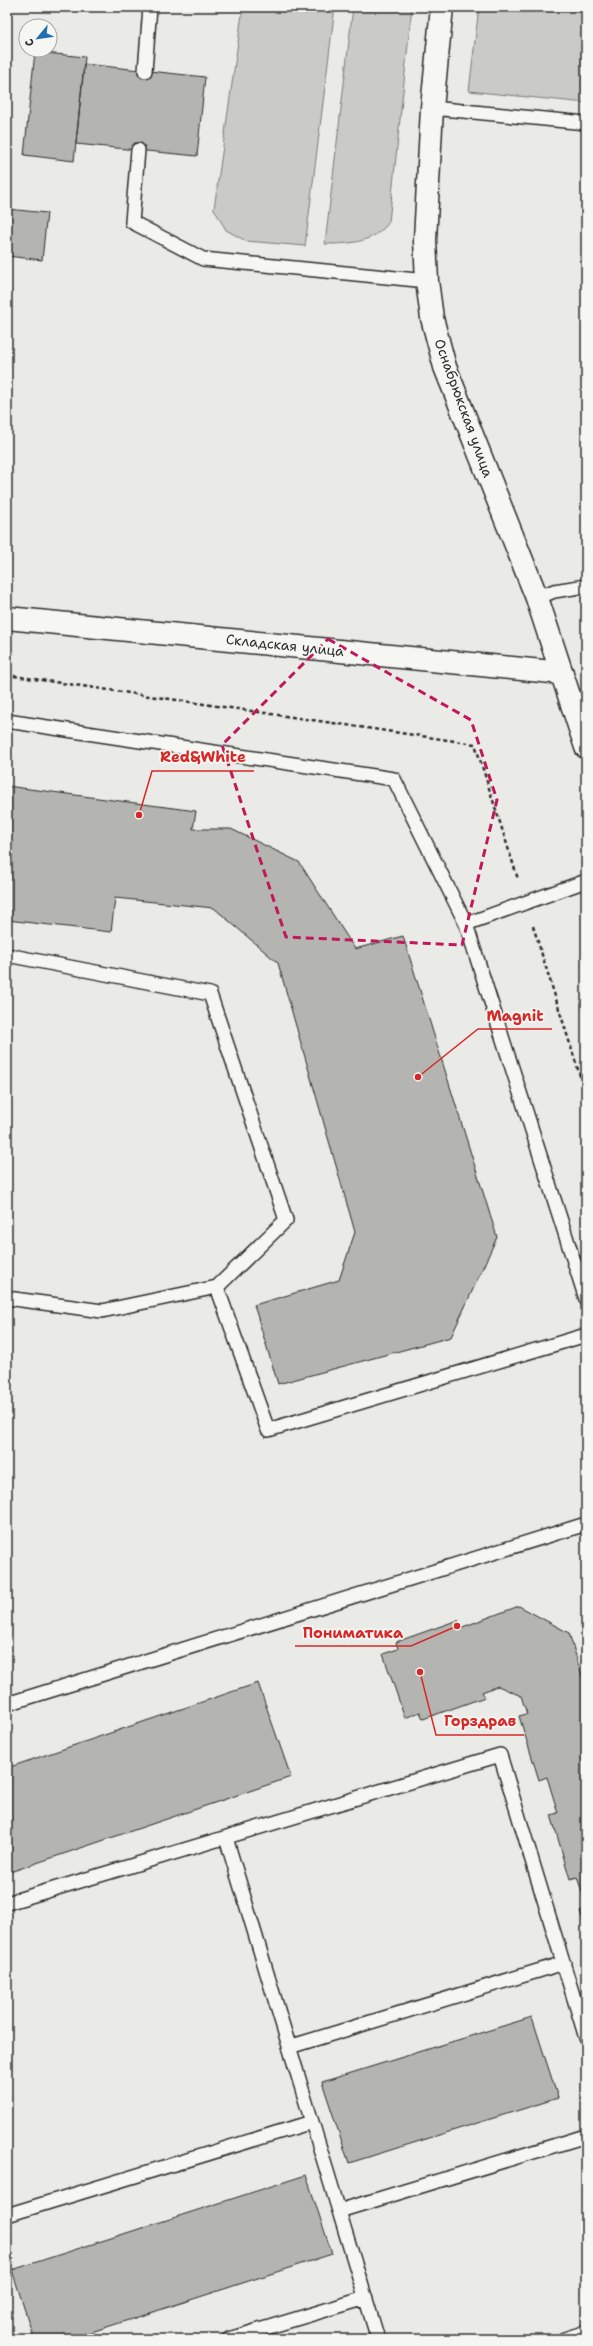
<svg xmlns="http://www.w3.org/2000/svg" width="593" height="2346" viewBox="0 0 593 2346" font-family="'Shantell Sans',sans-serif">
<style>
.green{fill:#cacac7;stroke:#7a7a79}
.building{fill:#b4b4b1;stroke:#2b2b2b}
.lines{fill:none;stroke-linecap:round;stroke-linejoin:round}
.service-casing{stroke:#2b2b2b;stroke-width:16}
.minor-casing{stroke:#2b2b2b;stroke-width:25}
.tertiary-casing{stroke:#2b2b2b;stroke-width:25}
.path{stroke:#2b2b2b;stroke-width:2.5;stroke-dasharray:4 3;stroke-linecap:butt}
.service{stroke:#f6f6f2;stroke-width:13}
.minor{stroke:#f6f6f2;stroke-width:22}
.tertiary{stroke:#f6f6f2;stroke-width:22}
.marked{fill:none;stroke:#c2185b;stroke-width:3;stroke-dasharray:8 5;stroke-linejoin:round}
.labels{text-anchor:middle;stroke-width:3.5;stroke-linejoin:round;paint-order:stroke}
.street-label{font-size:14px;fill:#2b2b2b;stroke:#f6f6f2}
.leader{fill:none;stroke:#d62828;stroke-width:1.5}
.callout-dot{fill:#d62828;stroke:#f6f6f2;stroke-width:1.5}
.callout-label{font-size:15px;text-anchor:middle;font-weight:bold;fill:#d62828;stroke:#f6f6f2;stroke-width:3.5;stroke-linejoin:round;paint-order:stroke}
</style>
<rect width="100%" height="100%" fill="#eaeae6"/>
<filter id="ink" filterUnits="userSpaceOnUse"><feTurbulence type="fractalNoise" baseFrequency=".025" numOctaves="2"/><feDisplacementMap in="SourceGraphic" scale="8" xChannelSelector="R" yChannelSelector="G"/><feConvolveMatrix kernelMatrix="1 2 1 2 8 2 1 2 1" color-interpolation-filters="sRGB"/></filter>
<g filter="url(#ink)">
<path class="green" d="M243 7H335L305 246 246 241 226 230 214 209Z
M353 7H412L389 222C374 243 349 244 325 244Z
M479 7H586V103L469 91Z"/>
<path class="building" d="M35 52 85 57 74 161 24 155Z
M84 64 205 77 197 156 76 144Z
M7 209 47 213 42 260 7 256Z
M7 786 196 811 193 829H231L299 862 355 949 403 936 497 1237 451 1337 278 1384 254 1305 339 1280 355 1232 278 963 214 908 115 898 111 932 7 920Z
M519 1606 569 1633 582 1676 586 1675V1904L577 1877 570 1879 551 1815 558 1813 547 1777 539 1780 519 1716 527 1714 521 1696 498 1686 482 1692 485 1697 423 1719 420 1712 405 1718 383 1654 398 1649 396 1642 458 1620 460 1628Z
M258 1683 291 1777 7 1873V1768Z
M586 1909V1929L580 1911Z
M532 2017 558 2098 349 2163 322 2082Z
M306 2175 332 2254 70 2339H34L12 2270Z"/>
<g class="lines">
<defs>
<path id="service" d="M145 71 150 7
M432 108 586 123
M138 150 132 222 203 259 427 281
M537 598 554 591 586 586
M7 721 394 779 466 924
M586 881 466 924 586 1299
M7 955 210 994 286 1220 217 1287
M7 1298 102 1311 217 1287 268 1430 586 1335
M7 1704 586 1524
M226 1838 312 2122
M7 1903 500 1755 586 2038
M289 2047 564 1963
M7 2215 312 2122 339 2211
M229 2339 366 2298
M378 2339 339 2211 586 2136
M564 2339 586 2332"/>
<path id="minor" d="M7 618 562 673"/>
<path id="tertiary" d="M442 7 432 108 425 240 427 281 432 318 445 367 537 598 586 747"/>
</defs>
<use href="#service" class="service-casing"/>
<use href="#minor" class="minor-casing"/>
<use href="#tertiary" class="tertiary-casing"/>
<path class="path" d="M581 637 586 645
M7 675 475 744 518 879
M533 926 586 1095"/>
<use href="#service" class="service"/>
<use href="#minor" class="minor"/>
<use href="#tertiary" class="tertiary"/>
</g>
</g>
<path class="marked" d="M328 639 471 720 497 800 462 945 286 937 222 745Z"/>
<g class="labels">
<g class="street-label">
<text transform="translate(464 408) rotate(70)" y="5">Оснабрюкская улица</text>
<text transform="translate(285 645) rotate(6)" y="5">Складская улица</text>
</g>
</g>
<path class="leader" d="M139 815L152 771H254M418 1077L478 1029H552M457 1626L411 1646H295M420 1672L436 1735H524"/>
<g class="callout-dot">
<circle cx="139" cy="815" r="4"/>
<circle cx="418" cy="1077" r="4"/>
<circle cx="457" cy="1626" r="4"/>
<circle cx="420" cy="1672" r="4"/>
</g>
<g class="callout-label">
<text x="203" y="762">Red&amp;White</text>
<text x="515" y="1021">Magnit</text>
<text x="353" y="1638">Пониматика</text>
<text x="480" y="1726">Горздрав</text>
</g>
<rect width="593" height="2346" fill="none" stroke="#f6f6f2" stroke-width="24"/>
<rect x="12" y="12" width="569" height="2322" fill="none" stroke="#2b2b2b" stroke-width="1.5" filter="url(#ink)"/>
<g transform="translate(38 38) rotate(241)"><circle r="19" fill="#f6f6f2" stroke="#a5a5a2"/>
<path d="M0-3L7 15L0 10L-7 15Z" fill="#1f6fb2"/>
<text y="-6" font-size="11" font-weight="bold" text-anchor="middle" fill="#2b2b2b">С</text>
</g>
</svg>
